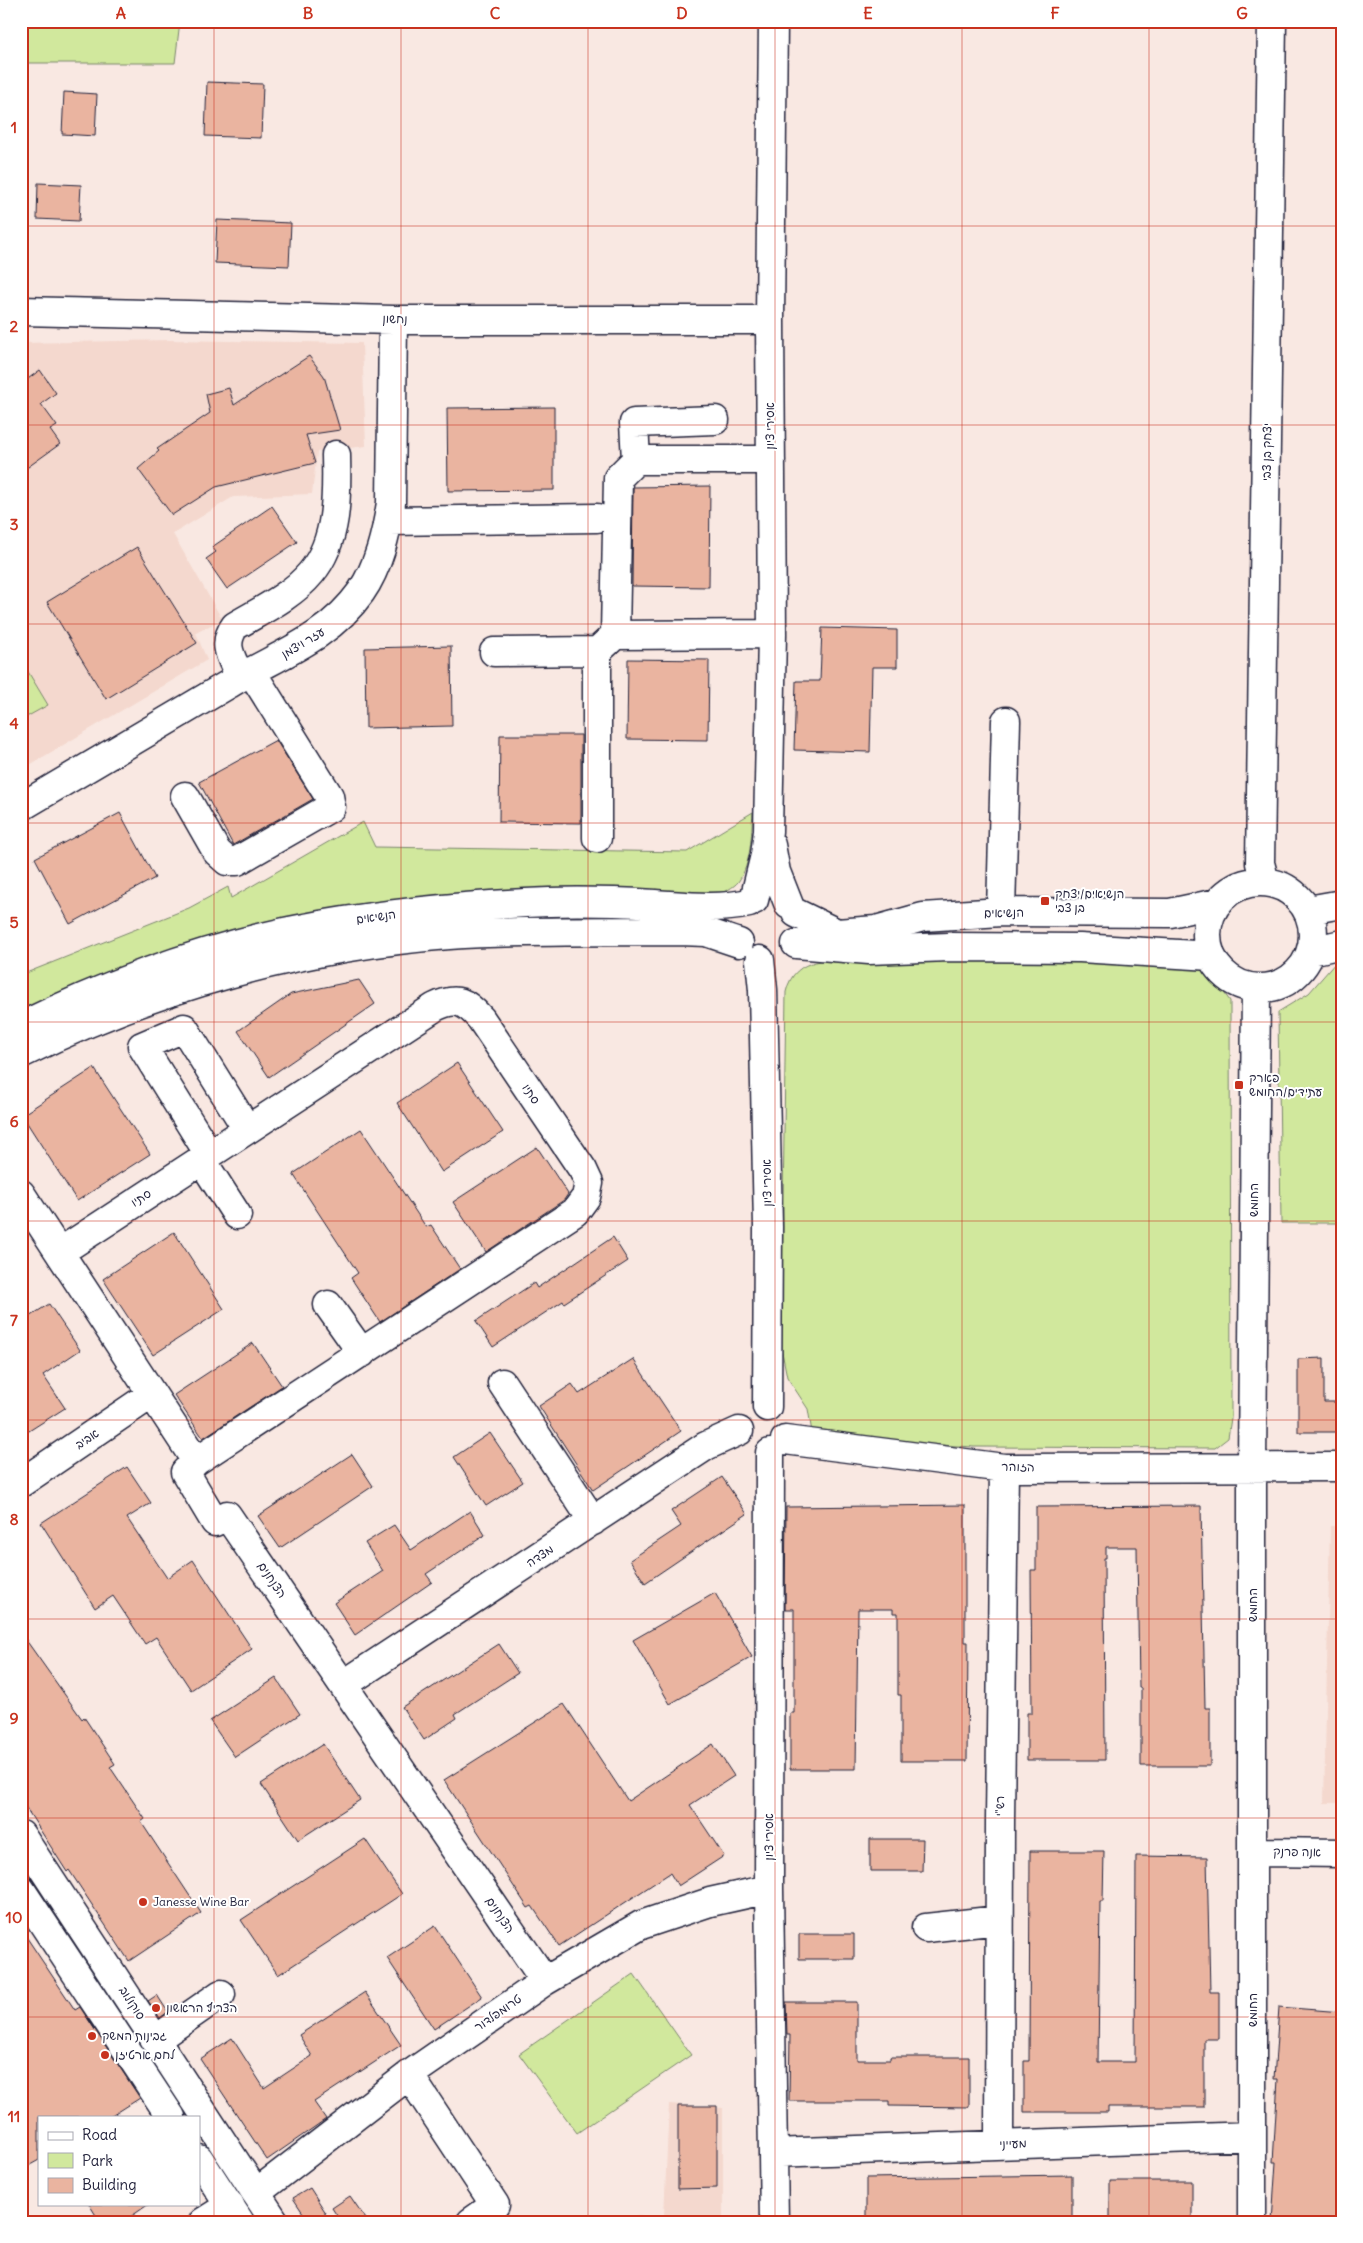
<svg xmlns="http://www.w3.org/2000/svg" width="1363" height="2243" viewBox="0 0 1363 2243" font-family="Delius,'Playpen Sans Hebrew',sans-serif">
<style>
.built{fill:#f4d8ce}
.green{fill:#d1e89d;stroke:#7a856c}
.building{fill:#eab4a0;stroke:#22223b}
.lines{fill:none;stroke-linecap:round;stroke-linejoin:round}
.minor-casing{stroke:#22223b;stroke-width:31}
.major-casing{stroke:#22223b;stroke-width:31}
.minor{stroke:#fff;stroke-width:28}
.major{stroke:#fff;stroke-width:28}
.grid{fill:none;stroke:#c8321e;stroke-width:1;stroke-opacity:0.55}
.poi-dot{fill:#c8321e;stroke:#fff;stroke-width:2}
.labels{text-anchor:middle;stroke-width:4;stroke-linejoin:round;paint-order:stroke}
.street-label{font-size:12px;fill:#22223b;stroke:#fff}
.poi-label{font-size:12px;fill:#22223b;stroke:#fff;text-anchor:start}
.neatline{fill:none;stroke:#c8321e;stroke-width:2}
.grid-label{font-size:16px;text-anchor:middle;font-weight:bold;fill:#c8321e}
</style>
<rect width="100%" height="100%" fill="#f9e8e2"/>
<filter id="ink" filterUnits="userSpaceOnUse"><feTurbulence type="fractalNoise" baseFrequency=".02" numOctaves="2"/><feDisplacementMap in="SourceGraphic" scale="10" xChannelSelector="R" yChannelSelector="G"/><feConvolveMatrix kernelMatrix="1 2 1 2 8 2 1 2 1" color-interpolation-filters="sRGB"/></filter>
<g filter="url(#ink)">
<path class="built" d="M170 340 362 343 366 446 317 452 312 494 233 497 173 534 222 619 196 633 207 660 21 770V343Z
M1330 1526H1342V1803H1324Z
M669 2104 723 2108V2222H611V2216H664Z"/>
<path class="green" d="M21 21H180L175 63H21Z
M21 660 48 705 21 720Z
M753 812C751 834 752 863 738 882 734 887 724 892 719 896L313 921 21 1018V975L189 908 228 887 231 898 363 822 375 847 687 852Z
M862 959 1176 963 1197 966 1217 983 1230 1001 1231 1418 1228 1438 1215 1448 975 1447 813 1438 808 1409 787 1377 781 1347 786 992C795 954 831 961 862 959Z
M1342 961V1223H1281L1278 1012 1309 993 1336 962Z
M634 1974 691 2055 577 2133 519 2054Z"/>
<path class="building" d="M207 82 263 84 261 138 205 136Z
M64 92 97 94 95 136 62 134Z
M38 183 81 185 79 221 37 219Z
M217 220 291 223 289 266 215 263Z
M309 356 324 376 340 430 306 435 315 463 216 487 172 515 138 469 159 451 157 449 210 413 206 394 229 388 234 405Z
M40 370 56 393 41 404 57 426 50 430 60 444 21 472V384Z
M554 407V490L448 491 447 408Z
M710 486 709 587 632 586 633 487Z
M272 506 297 542 227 589 206 559 216 552 212 547Z
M137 547 197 643 106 699 47 602Z
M822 628 897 630V667H872L870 752 794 750 796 681H820Z
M451 646 452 726 366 728 365 648Z
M628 659 709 660 708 740 627 739Z
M500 735H581V823L499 822Z
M276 740 313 799 233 845 199 782Z
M120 813 155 878 70 924 35 858Z
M359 980 375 1004 269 1077 238 1031 291 994Z
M457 1063 503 1132 442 1172 397 1103Z
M94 1068 150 1154 77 1201 22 1115Z
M361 1129 426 1227 431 1225 460 1269 380 1322 351 1278 358 1273 293 1174Z
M537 1147 568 1194 564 1200 486 1252 453 1202Z
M174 1232 224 1309 153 1355 103 1279Z
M613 1237 628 1261 564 1303 563 1301 493 1347 476 1321 534 1283 537 1288Z
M49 1304 80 1350 43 1375 65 1408 21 1436V1322Z
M253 1343 282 1386 203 1438 174 1395Z
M1324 1358V1402H1342V1432H1298V1359Z
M633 1359 681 1431 593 1490 539 1406 572 1384 579 1394Z
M490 1433 523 1482 486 1506 454 1457Z
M352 1454 373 1486 280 1548 258 1516Z
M127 1467 151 1503 127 1518 167 1578 193 1560 252 1649 191 1690 156 1637 145 1644 113 1596 95 1608 41 1523Z
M722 1477 747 1514 645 1583 630 1560 681 1526 671 1511Z
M965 1505V1642H968L967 1761H901V1695H898V1613H893V1609H858L856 1769H790V1713H794V1609H785L786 1507Z
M1201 1506 1205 1708H1210V1766H1141V1688H1139L1137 1547H1106V1558H1104L1105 1760H1027V1713H1032L1031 1570H1036V1507Z
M470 1511 485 1535 426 1574 432 1582 355 1635 334 1603 383 1571 365 1543 394 1525 411 1550Z
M715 1593 752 1657 670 1704 633 1640Z
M21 1633 82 1719 84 1717 115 1764 110 1767 145 1819 141 1822 201 1913 129 1961 69 1870 67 1872 21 1800Z
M499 1644 518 1673 455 1714 457 1718 424 1740 402 1707Z
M276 1678 300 1714 235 1757 210 1721Z
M564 1704 628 1801 713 1744 734 1776 690 1805 724 1856 678 1886 670 1873 559 1946 532 1906 528 1908 444 1780Z
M323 1744 360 1800 298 1840 261 1784Z
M365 1839 402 1894 278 1975 241 1920Z
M870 1839H923L922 1871H870Z
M1030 1851H1104L1103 1901H1100L1098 2062H1135L1136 1856 1207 1857 1210 1992H1219V2039H1204V2107H1108V2112H1024V2061H1029Z
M435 1926 482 1997 434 2029 387 1958Z
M21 1929 75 2010 80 2007 140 2098 110 2117H39V2160L21 2170Z
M799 1934H854V1959H799Z
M365 1992 401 2045 314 2102 326 2119 267 2160 200 2059 232 2038 264 2088 312 2056 299 2035Z
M157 1995 168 2012 160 2018 148 2001Z
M786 2002H857V2060H890V2057H969V2107L889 2106V2101H789L790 2035H787Z
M1279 2007 1342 2012V2222H1272L1276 2162H1273L1278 2079H1274Z
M678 2106H717V2188L678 2189Z
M1072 2175V2222H866V2178Z
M1110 2181H1192V2222H1110Z
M310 2188 326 2213 312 2222H309L293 2198Z
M350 2196 368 2222H341L332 2208Z
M89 2204H149L123 2222H100Z"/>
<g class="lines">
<defs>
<path id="minor" d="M21 311 393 320H770
M636 460H771
M388 521 597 518
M615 635 618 478 636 460 634 423 715 420
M602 647 615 635 772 634
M494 652 597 651V838
M240 677C232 658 221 645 235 626 260 611 292 596 311 573 338 541 337 494 336 455
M185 796 217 852 227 861H237L331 807 329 796 251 671
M21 807C91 766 160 725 229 684 277 655 327 640 361 592 379 566 386 534 391 503L393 320
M771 845 776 872 789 905
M1207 935a53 53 0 1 1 106 0a53 53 0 1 1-106 0Z
M1265 882 1260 863 1272 21
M754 900 765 855 768 831 772 634 770 320 773 21
M1308 910 1342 904
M1001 912 1006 721
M796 913 837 933 876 930 923 917 1001 912 1170 913 1217 903
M796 944 869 950 949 947 1080 948 1211 956
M1311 951 1342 944
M760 960 763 990 768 1227 767 1407
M21 1026C115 980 217 943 320 925 396 912 472 905 549 902 584 901 620 902 655 904 686 906 718 910 749 903
M21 1054C153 988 302 946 449 935 526 930 604 932 680 931L706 932 739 943
M209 1154 142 1046 184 1028 247 1129
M201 1159 237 1215
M21 1194 196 1461
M60 1252 435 1007C457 996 466 1002 481 1019L583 1170 589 1183 586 1197 575 1212 196 1461 185 1472 215 1522 227 1515 545 1981
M328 1305 362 1353
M502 1383 593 1521
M785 1440 1004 1468 1342 1467
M770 1453 769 1889 774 2222
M21 1483 152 1394
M343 1685 706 1446 739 1431
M1253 1852 1342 1853
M926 1928 999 1920
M155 2040 221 1994
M409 2075 495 2205 471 2222
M999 2144 1000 1821 1004 1468
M773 2153 1252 2136
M256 2193 409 2075 545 1981 641 1925 710 1902 769 1889
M203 2222 230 2205
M1252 2222V1467L1256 988"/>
<path id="major" d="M21 1835 275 2222
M21 1890 171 2117
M199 2159 240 2222"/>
</defs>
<use href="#minor" class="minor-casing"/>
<use href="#major" class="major-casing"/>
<use href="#minor" class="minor"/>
<use href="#major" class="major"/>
</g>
</g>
<path class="grid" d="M214 21V2222M401 21V2222M588 21V2222M775 21V2222M962 21V2222M1149 21V2222M21 226H1342M21 425H1342M21 624H1342M21 823H1342M21 1022H1342M21 1221H1342M21 1420H1342M21 1619H1342M21 1818H1342M21 2017H1342"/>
<g class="poi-dot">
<rect x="1040" y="896" width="10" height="10" rx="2.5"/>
<rect x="1234" y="1080" width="10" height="10" rx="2.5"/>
<circle cx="143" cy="1902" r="5"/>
<circle cx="156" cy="2008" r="5"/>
<circle cx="92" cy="2036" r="5"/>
<circle cx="105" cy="2055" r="5"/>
</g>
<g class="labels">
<g class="street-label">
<text transform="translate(395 319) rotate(1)" y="4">נחשון</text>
<text transform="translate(770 426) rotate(-90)" y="4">אסירי ציון</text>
<text transform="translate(1267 452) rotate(-89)" y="4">יצחק בן צבי</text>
<text transform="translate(303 643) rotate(-31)" y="4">עזר ויצמן</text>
<text transform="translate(1004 913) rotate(-1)" y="4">הנשיאים</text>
<text transform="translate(376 917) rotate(-8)" y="4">הנשיאים</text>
<text transform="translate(531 1094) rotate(56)" y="4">סתיו</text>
<text transform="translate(767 1183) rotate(-91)" y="4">אסירי ציון</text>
<text transform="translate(141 1198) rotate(-33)" y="4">סתיו</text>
<text transform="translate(1254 1200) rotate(-90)" y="4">החומש</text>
<text transform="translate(87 1439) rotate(-34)" y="4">אביב</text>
<text transform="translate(1018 1467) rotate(1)" y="4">הזוהר</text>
<text transform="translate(540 1556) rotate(-33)" y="4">מצדה</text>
<text transform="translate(272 1580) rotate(56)" y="4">הצנחנים</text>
<text transform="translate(1253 1605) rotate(-90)" y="4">החומש</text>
<text transform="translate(1000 1806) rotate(-89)" y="4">רש"י</text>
<text transform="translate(769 1837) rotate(-90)" y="4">אסירי ציון</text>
<text transform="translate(1297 1852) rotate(1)" y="4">אנה פרנק</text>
<text transform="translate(500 1915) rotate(56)" y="4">הצנחנים</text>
<text transform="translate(132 2003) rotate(57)" y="4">סוקולוב</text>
<text transform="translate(1253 2010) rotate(-90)" y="4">החומש</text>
<text transform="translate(498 2013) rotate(-35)" y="4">טרומפלדור</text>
<text transform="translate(1013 2144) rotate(-2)" y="4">מעייני</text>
</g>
<g class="poi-label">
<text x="1055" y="898">הנשיאים/יצחק<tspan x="1055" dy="14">בן צבי</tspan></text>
<text x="1249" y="1082">פארק<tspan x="1249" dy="14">עתידים/החומש</tspan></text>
<text x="153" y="1906">Janesse Wine Bar</text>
<text x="166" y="2012">הצריף הראשון</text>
<text x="102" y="2040">גבינות המשק</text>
<text x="115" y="2059">לחם ארטיזן</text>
</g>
</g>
<rect width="1363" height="2243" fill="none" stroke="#fff" stroke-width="55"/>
<rect x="38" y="2116" width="162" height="90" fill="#ffffff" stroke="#a7a7b1"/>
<rect x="48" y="2132" width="25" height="8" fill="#ffffff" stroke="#a7a7b1"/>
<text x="82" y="2140" font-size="15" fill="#22223b">Road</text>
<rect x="48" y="2153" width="25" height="15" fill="#d1e89d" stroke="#a7a7b1"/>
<text x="82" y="2166" font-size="15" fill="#22223b">Park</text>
<rect x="48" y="2178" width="25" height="15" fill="#eab4a0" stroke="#a7a7b1"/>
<text x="82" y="2190" font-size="15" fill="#22223b">Building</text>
<rect x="28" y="28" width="1308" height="2188" class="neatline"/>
<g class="grid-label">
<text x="121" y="19">A</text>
<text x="308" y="19">B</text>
<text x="495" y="19">C</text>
<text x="682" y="19">D</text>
<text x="868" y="19">E</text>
<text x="1055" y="19">F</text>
<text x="1242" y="19">G</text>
<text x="14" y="133">1</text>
<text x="14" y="332">2</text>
<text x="14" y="530">3</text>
<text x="14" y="729">4</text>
<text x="14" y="928">5</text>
<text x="14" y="1127">6</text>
<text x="14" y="1326">7</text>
<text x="14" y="1525">8</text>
<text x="14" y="1724">9</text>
<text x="14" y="1923">10</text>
<text x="14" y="2122">11</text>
</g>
</svg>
